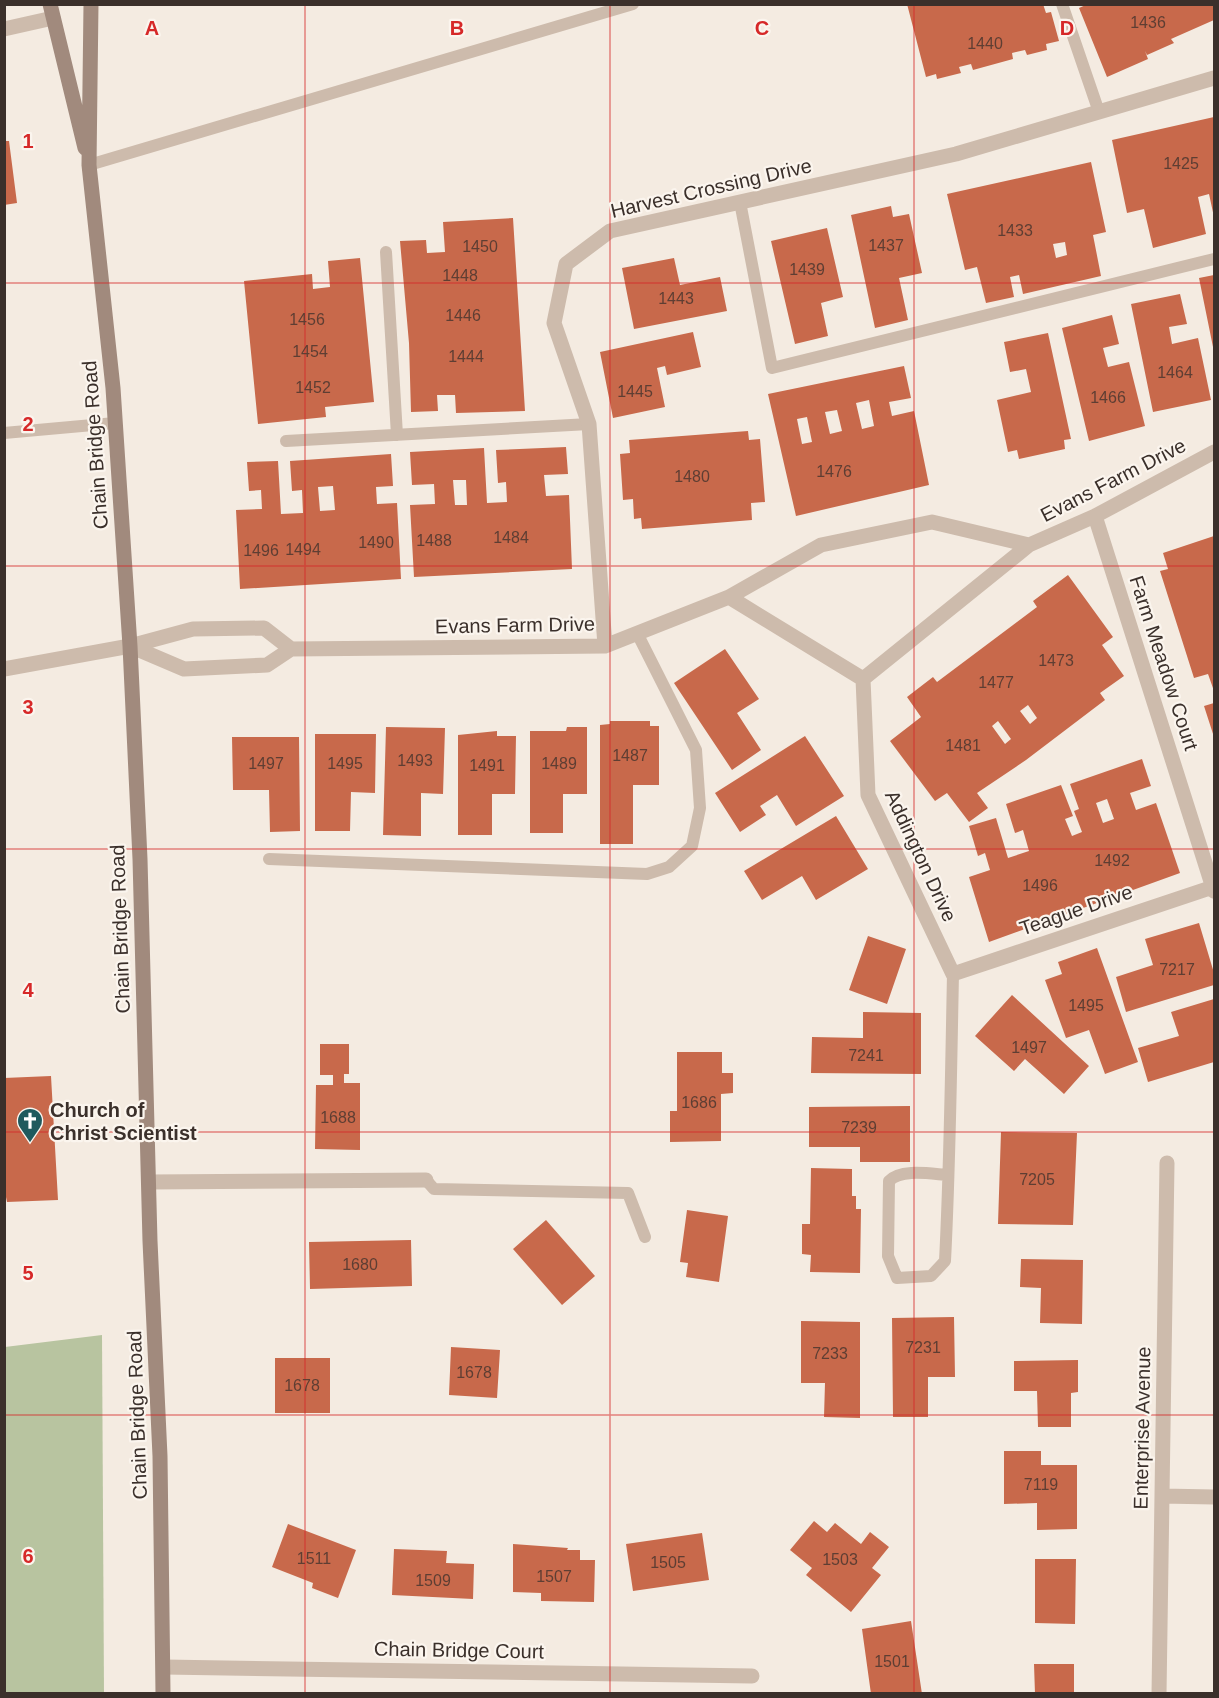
<svg xmlns="http://www.w3.org/2000/svg" width="1219" height="1698" viewBox="0 0 1219 1698" font-family="Helvetica,sans-serif">
<style>
.green{fill:#b8c4a0}
.building{fill:#c8694b;fill-rule:evenodd}
.lines{fill:none;stroke-linecap:round;stroke-linejoin:round}
.lane{stroke:#cdbbac;stroke-width:12}
.street{stroke:#cdbbac;stroke-width:15}
.secondary{stroke:#a18a7d;stroke-width:15}
.grid{fill:none;stroke:#d62828;stroke-width:1.5;stroke-opacity:0.55}
.labels{text-anchor:middle;stroke-width:4.5;stroke-linejoin:round;paint-order:stroke}
.number-label{font-size:16px;fill:#5e3e33}
.street-label{font-size:20px;fill:#3b302b;stroke:#fbf5ee}
.poi-label{font-size:20px;font-weight:bold;fill:#3b302b;stroke:#fbf5ee;text-anchor:start}
.grid-label{font-size:20px;text-anchor:middle;font-weight:bold;fill:#d62828;stroke:#fbf5ee;stroke-width:4.5;stroke-linejoin:round;paint-order:stroke}
</style>
<rect width="100%" height="100%" fill="#f4ebe1"/>
<path class="green" d="M102 1335 104 1693H5V1347Z"/>
<path class="building" d="M907 4H1043L1046 13 1051 12 1059 41 1046 44 1047 50 1027 55 1025 50 1012 53 1013 59 973 70 971 64 959 67 961 73 937 79 936 74 926 77Z
M1088 4H1214V20L1171 39 1174 43 1147 55 1145 51 1148 59 1107 77 1079 8Z
M1214 117V217L1209 194 1198 197 1206 234 1153 248 1144 209 1127 213 1112 140Z
M4 141H9L17 203 4 205Z
M1091 162 1106 232 1093 235 1101 276 1023 294 1019 275 1010 277 1014 297 986 303 977 267 965 270 947 194ZM1065 242 1067 255 1056 258 1053 244Z
M891 206 893 217 909 214 922 273 899 278 908 320 875 328 851 215Z
M513 218 525 411 456 413 455 395H437L438 411 411 412 409 343 400 241 426 240 427 253 445 252 443 222Z
M827 228 843 297 821 303 828 336 795 344 771 241Z
M360 258 374 402 325 407 326 417 258 424 244 281 312 274 313 289 330 287 328 261Z
M674 258 680 285 720 277 727 311 634 329 622 268Z
M1214 275V347H1213L1199 278Z
M1180 294 1187 324 1169 327 1172 344 1198 338 1211 400 1153 412 1131 304Z
M1112 315 1119 344 1103 348 1108 367 1129 362 1145 426 1089 441 1062 328Z
M693 332 701 367 667 375 665 366 657 368 665 407 613 418 600 352Z
M1048 333 1071 439 1064 440 1065 449 1019 459 1017 450 1008 452 997 400 1031 392 1026 369 1010 372 1004 342Z
M904 366 911 398 889 402 892 416 914 411 929 485 796 516 768 394ZM869 400 874 426 862 429 856 403ZM837 410 842 431 830 434 825 412ZM807 417 812 442 802 444 797 419Z
M748 431 749 440 760 439 765 502 751 503 752 520 642 529 641 518 634 519 633 499 623 500 620 454 630 453 629 440Z
M566 447 568 474 544 475 546 496 569 495 572 569 414 577 410 505 435 504 434 484 412 485 410 452 484 448 487 503 507 502 506 482 498 483 496 450ZM453 480H466L467 505H455Z
M391 454 393 486 376 487 377 504 397 503 401 579 240 589 236 510 262 509 261 490 249 491 247 462 278 461 281 514 303 513 302 490 292 491 290 461ZM333 486 335 510 320 511 318 487Z
M1214 536V691L1208 674 1194 678 1160 571 1168 569 1163 553Z
M1068 575 1113 637 1102 645 1124 676 1100 693 1105 700 1026 760 977 793 988 808 969 822 947 793 935 801 890 741 921 717 907 697 933 677 937 682 1037 607 1033 601ZM1028 705 1037 718 1030 724 1020 711ZM998 721 1011 739 1005 744 992 726Z
M725 649 759 699 737 713 761 750 732 770 674 683Z
M1214 703V737L1204 706Z
M610 721H650V726H659V785H633V844H600V725L610 724Z
M386 727 445 728 443 794 421 793V836L383 835Z
M567 727H587V794H563V833H530V731H566Z
M497 731V736H516L515 794H492V835H458V735Z
M315 734H376L375 793 351 792 350 831H315Z
M805 736 844 796 796 826 777 795 760 806 766 815 740 832 715 793Z
M232 737H299L300 831 270 832 269 790H233Z
M1142 759 1151 786 1130 793 1136 810 1156 803 1180 873 989 942 969 877 990 870 985 853 978 856 969 826 996 818 1008 858 1029 851 1023 830 1015 833 1006 804 1061 785 1073 816 1065 819 1072 836 1082 832 1074 811 1079 809 1070 784ZM1107 799 1114 819 1103 823 1096 803Z
M836 816 868 869 816 900 802 876 762 900 744 871Z
M1199 923 1214 973V985L1126 1012 1116 977 1153 965 1145 939Z
M868 936 906 949 887 1004 849 990Z
M1097 948 1138 1062 1105 1074 1089 1030 1066 1038 1045 980 1062 974 1058 962Z
M1012 995 1089 1066 1064 1094 1025 1059 1014 1071 975 1036Z
M1214 999V1062L1148 1082 1138 1048 1179 1036 1171 1012Z
M863 1012 921 1013V1074L811 1073 812 1037 863 1038Z
M320 1044H349V1074H344V1083H360V1150L315 1149 316 1085H333V1075H320Z
M677 1052H722V1073H733V1093L721 1094V1141L670 1142V1111H677Z
M51 1076 58 1200 7 1202 4 1187V1078Z
M910 1106V1162H860V1147H809V1107Z
M1001 1132 1077 1133 1073 1225 998 1224Z
M811 1168 852 1169V1196H856V1209H861L860 1273 810 1272 811 1255 802 1254V1224H810Z
M687 1210 728 1216 719 1282 686 1277 688 1263 680 1262Z
M546 1220 595 1276 562 1305 513 1249Z
M411 1240 412 1286 310 1289 309 1242Z
M1021 1259 1083 1260 1082 1324 1040 1323 1041 1288 1020 1287Z
M954 1317 955 1377H928V1417H893L892 1318Z
M801 1321 860 1322V1418L824 1417 825 1383H801Z
M451 1347 500 1350 497 1398 449 1395Z
M275 1358H330V1413H275Z
M1078 1360V1392L1071 1393V1427H1038L1037 1391H1014V1361Z
M1004 1451H1041V1465H1077V1529L1037 1530V1503L1004 1504Z
M814 1521 827 1532 835 1523 861 1544 870 1532 889 1547 872 1568 881 1575 851 1612 806 1575 812 1568 790 1550Z
M288 1524 356 1550 338 1598 312 1588 313 1583 272 1567Z
M702 1533 709 1580 633 1591 626 1544Z
M513 1544 568 1548 567 1550H580V1560H595L594 1602 541 1601V1593L513 1592Z
M394 1549 447 1551 446 1563 474 1564 473 1599 392 1595Z
M1035 1559H1076L1075 1624 1035 1623Z
M911 1621 922 1694H871L862 1629Z
M1034 1664H1074V1694H1035Z"/>
<g class="lines">
<path class="lane" d="M1062 4 1099 112
M89 165 633 4
M740 202 772 368 1214 259
M386 252 397 435
M4 433 115 423
M286 441 589 424
M269 859 647 874 669 867 692 846 700 808 696 750 637 633
M948 1175C932 1174 901 1168 889 1181L888 1256 897 1278 931 1276 945 1261C950 1165 951 1070 953 974
M426 1180 434 1189 628 1193 645 1237"/>
<path class="street" d="M4 29 53 18
M1095 516 1214 891
M729 597 863 679 1029 545
M130 646 184 669 267 665 291 649 605 646 729 597 821 545 932 522 1029 545 1095 516 1214 452
M605 646 589 424 554 323 566 264 610 231 956 154 1214 78
M4 669 130 646 193 629 264 628 291 649
M863 679 868 795 953 974 1213 887
M149 1182 426 1180
M1162 1496 1214 1497
M164 1667 752 1676
M1159 1694 1167 1163"/>
<path class="secondary" d="M50 4 85 148
M91 4 89 165 113 388 130 646 140 859 150 1241 160 1456 163 1694"/>
</g>
<path class="grid" d="M305 4V1694M610 4V1694M914 4V1694M4 283H1214M4 566H1214M4 849H1214M4 1132H1214M4 1415H1214"/>
<defs>
<symbol id="church-pin" viewBox="-11 -11 22 30"><path d="M0 17L-7.5 6A9.5 9.5 0 1 1 7.5 6Z" fill="#1f5a5e" stroke="#fbf5ee"/><path d="M-1.2-6h2.4v3.5h3.3v2.4h-3.3V6h-2.4V-.1h-3.3v-2.4h3.3Z" fill="#fff"/></symbol>
</defs>
<g fill-rule="evenodd">
<use href="#church-pin" x="15" y="1106" width="30" height="40"/>
</g>
<g class="labels">
<g class="number-label">
<text x="1148" y="28">1436</text>
<text x="985" y="49">1440</text>
<text x="1181" y="169">1425</text>
<text x="1015" y="236">1433</text>
<text x="886" y="251">1437</text>
<text x="480" y="252">1450</text>
<text x="807" y="275">1439</text>
<text x="460" y="281">1448</text>
<text x="676" y="304">1443</text>
<text x="463" y="321">1446</text>
<text x="307" y="325">1456</text>
<text x="310" y="357">1454</text>
<text x="466" y="362">1444</text>
<text x="1175" y="378">1464</text>
<text x="313" y="393">1452</text>
<text x="635" y="397">1445</text>
<text x="1108" y="403">1466</text>
<text x="834" y="477">1476</text>
<text x="692" y="482">1480</text>
<text x="511" y="543">1484</text>
<text x="434" y="546">1488</text>
<text x="376" y="548">1490</text>
<text x="303" y="555">1494</text>
<text x="261" y="556">1496</text>
<text x="1056" y="666">1473</text>
<text x="996" y="688">1477</text>
<text x="963" y="751">1481</text>
<text x="630" y="761">1487</text>
<text x="415" y="766">1493</text>
<text x="266" y="769">1497</text>
<text x="345" y="769">1495</text>
<text x="559" y="769">1489</text>
<text x="487" y="771">1491</text>
<text x="1112" y="866">1492</text>
<text x="1040" y="891">1496</text>
<text x="1177" y="975">7217</text>
<text x="1086" y="1011">1495</text>
<text x="1029" y="1053">1497</text>
<text x="866" y="1061">7241</text>
<text x="699" y="1108">1686</text>
<text x="338" y="1123">1688</text>
<text x="859" y="1133">7239</text>
<text x="1037" y="1185">7205</text>
<text x="360" y="1270">1680</text>
<text x="923" y="1353">7231</text>
<text x="830" y="1359">7233</text>
<text x="474" y="1378">1678</text>
<text x="302" y="1391">1678</text>
<text x="1041" y="1490">7119</text>
<text x="314" y="1564">1511</text>
<text x="840" y="1565">1503</text>
<text x="668" y="1568">1505</text>
<text x="554" y="1582">1507</text>
<text x="433" y="1586">1509</text>
<text x="892" y="1667">1501</text>
</g>
<g class="street-label">
<text transform="translate(711 188) rotate(-13)" y="7">Harvest Crossing Drive</text>
<text transform="translate(95 445) rotate(-94)" y="7">Chain Bridge Road</text>
<text transform="translate(1113 480) rotate(-27)" y="7">Evans Farm Drive</text>
<text transform="translate(515 625) rotate(-1)" y="7">Evans Farm Drive</text>
<text transform="translate(1164 663) rotate(72)" y="7">Farm Meadow Court</text>
<text transform="translate(921 856) rotate(65)" y="7">Addington Drive</text>
<text transform="translate(1076 910) rotate(-19)" y="7">Teague Drive</text>
<text transform="translate(120 929) rotate(-92)" y="7">Chain Bridge Road</text>
<text transform="translate(137 1415) rotate(-92)" y="7">Chain Bridge Road</text>
<text transform="translate(1142 1428) rotate(-89)" y="7">Enterprise Avenue</text>
<text transform="translate(459 1650) rotate(1)" y="7">Chain Bridge Court</text>
</g>
<g class="poi-label">
<text x="50" y="1117">Church of<tspan x="50" dy="23">Christ Scientist</tspan></text>
</g>
</g>
<g class="grid-label">
<text x="152" y="35">A</text>
<text x="457" y="35">B</text>
<text x="762" y="35">C</text>
<text x="1067" y="35">D</text>
<text x="28" y="148">1</text>
<text x="28" y="431">2</text>
<text x="28" y="714">3</text>
<text x="28" y="997">4</text>
<text x="28" y="1280">5</text>
<text x="28" y="1563">6</text>
</g>
<rect width="1219" height="1698" fill="none" stroke="#3b302b" stroke-width="12"/>
</svg>
